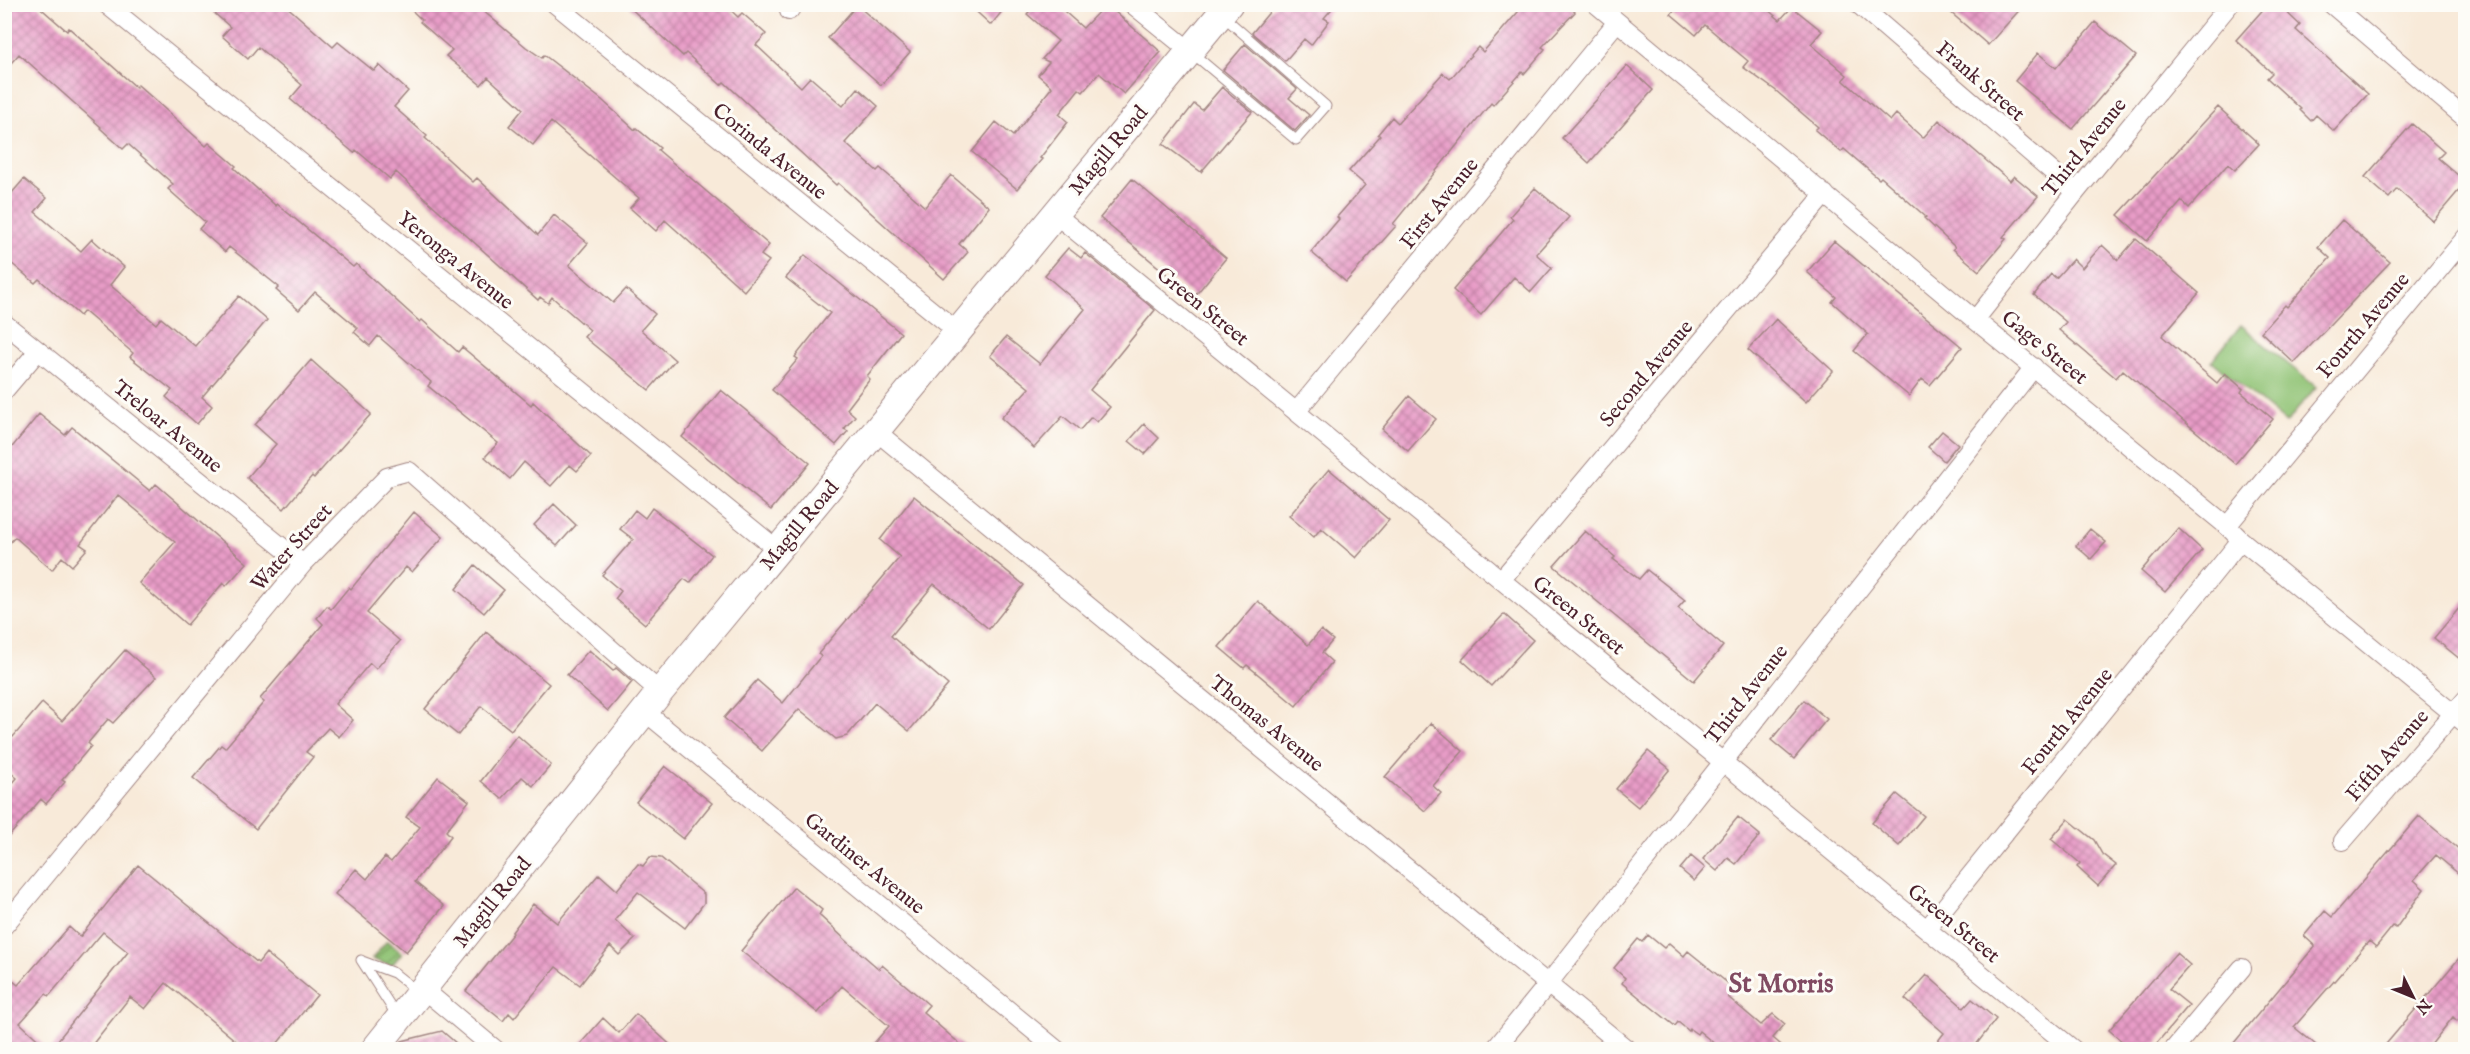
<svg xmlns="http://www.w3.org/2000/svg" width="2470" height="1054" viewBox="0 0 2470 1054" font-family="'IM FELL English',serif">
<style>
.garden{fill:url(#garden-furrows);stroke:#6d7150;stroke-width:1.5}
.pitch{fill:#90c374;stroke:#6d7150;stroke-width:1.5}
.building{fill:url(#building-cross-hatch)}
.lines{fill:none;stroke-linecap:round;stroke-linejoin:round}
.service-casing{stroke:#a18482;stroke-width:11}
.minor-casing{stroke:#a18482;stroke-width:20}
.secondary-casing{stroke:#a18482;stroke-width:29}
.service{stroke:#fff;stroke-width:9}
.minor{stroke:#fff;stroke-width:18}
.secondary{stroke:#fff;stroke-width:27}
.labels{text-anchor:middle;stroke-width:6;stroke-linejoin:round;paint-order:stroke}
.street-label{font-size:21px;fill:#4a1f2b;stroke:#fdfcf7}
.district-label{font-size:27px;font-weight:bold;fill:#814b62;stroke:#fdfcf7}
</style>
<defs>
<pattern id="garden-furrows" width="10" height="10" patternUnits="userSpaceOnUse" patternTransform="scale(1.5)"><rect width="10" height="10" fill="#90c374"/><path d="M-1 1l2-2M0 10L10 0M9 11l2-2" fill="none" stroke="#789e5f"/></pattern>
<pattern id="building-cross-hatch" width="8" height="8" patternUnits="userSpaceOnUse" patternTransform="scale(1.5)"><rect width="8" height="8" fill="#e89cc7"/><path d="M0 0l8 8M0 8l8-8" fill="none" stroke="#be7fa2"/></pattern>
</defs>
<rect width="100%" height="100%" fill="#fdfcf7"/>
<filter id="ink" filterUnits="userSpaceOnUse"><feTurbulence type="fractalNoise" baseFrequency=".0167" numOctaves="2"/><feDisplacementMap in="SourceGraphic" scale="12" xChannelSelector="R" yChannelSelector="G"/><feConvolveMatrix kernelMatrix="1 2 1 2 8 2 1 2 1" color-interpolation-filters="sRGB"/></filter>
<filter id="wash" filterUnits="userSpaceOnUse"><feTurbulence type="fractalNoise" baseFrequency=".008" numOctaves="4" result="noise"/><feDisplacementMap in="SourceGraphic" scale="24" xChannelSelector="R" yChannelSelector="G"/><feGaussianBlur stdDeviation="1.35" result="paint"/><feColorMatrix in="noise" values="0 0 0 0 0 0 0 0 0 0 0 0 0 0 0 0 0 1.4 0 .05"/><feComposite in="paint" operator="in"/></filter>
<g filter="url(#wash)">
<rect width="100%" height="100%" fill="#f8ead9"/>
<path class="garden" d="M387 941 402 953 391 966 372 959Z"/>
<path class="pitch" d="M2241 325 2316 387 2286 423 2212 361Z"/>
<g id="blocks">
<path class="building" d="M4 4H36L67 31 69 28 136 87 138 85 206 146 209 143 236 166 234 168 276 206 277 204 353 267 356 264 420 322 422 320 458 352 462 347 531 405 533 402 591 456 577 471 570 465 551 486 524 462 510 479 485 457 498 443 428 386 431 382 378 336 370 346 354 332 358 328 315 292 299 310 276 290 279 287 229 247 225 252 199 229 205 222 168 189 173 184 128 144 123 149 100 128 101 127 19 54 4 71Z
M204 4H284L333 47 338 42 374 71 379 65 408 91 394 107 427 136 425 138 473 182 477 178 538 235 554 215 588 243 569 265 613 303 626 289 655 314 641 330 675 360 649 390 584 337 590 330 552 297 548 303 540 297 538 300 396 172 390 179 356 150 354 153 290 99 302 85 258 47 248 59 222 36 230 27Z
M405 4H475L526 47 542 58 544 55 602 100 635 130 636 128 660 148 658 150 769 245 761 255 769 261 744 291 665 220 656 231 630 208 639 198 551 122 533 145 509 126 523 109 488 77 481 85 446 56 452 50 420 22 422 20Z
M626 4H724L738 17 742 13 766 34 756 45 801 87 810 77 843 106 858 88 878 106 845 143 877 171 880 168 925 207 951 175 989 207 959 244 968 252 944 279 838 183 836 185 724 82 721 85 686 53 683 56Z
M968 4H1008L991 25Z
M1036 4H1056L1083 28 1106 4 1161 52 1124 94 1099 73 1083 92 1079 89 1059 114 1068 122 1040 158 1042 159 1017 189 972 152 996 122 1013 136 1052 87 1038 75 1049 62 1042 59 1058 41 1027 14Z
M1276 4H1336L1324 18 1329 21 1311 45 1304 39 1285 61 1252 33Z
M1525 4H1567L1575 12 1542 47 1545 49 1524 74 1522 72 1493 105 1491 103 1393 224 1396 226 1346 282 1311 252 1339 219 1337 217 1365 185 1349 171 1380 136 1378 134 1392 117 1398 123 1443 73 1450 79 1478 47 1483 52Z
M1679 4H1761L1780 20 1792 7 1822 31 1811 44 1847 75 1843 80 1890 121 1896 114 1923 138 1939 120 2010 181 2014 176 2038 196 2003 237 2006 239 1979 271 1953 249 1955 247 1924 218 1926 217 1881 177 1879 179 1844 149 1841 152 1815 130 1818 127 1775 90 1743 67 1748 61 1705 25 1696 35 1671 14Z
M1941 4H2025L1988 45Z
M2268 4H2278L2300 25 2296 30 2368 94 2334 131 2316 115 2311 121 2300 110 2301 109 2267 78 2272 73 2236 40Z
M857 5 910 52 881 85 828 38Z
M2095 22 2136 56 2073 129 2015 81 2038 53 2056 68Z
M1245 44 1297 89 1289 98 1309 115 1295 131 1223 70Z
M1627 66 1653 90 1589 163 1562 138Z
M1222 87 1252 112 1201 172 1163 144 1194 104 1202 110Z
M2218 107 2259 144 2235 170 2228 164 2189 208 2182 201 2147 241 2118 215Z
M2412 124 2444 152 2438 158 2466 182 2433 221 2397 189 2389 198 2365 177Z
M24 179 47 198 35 212 81 251 92 239 124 267 110 285 156 324 161 318 195 346 239 296 267 320 202 397 212 406 197 424 166 397 172 390 130 357 133 353 84 311 80 316 39 279 35 283 4 257V202Z
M1132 179 1226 258 1194 297 1100 218Z
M1535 188 1569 217 1536 254 1552 268 1531 292 1514 277 1481 315 1453 290 1513 219 1510 216Z
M2342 220 2390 262 2294 363 2261 332 2285 305 2287 307 2330 258 2318 247Z
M2136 239 2199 293 2162 336 2217 383 2225 373 2243 389 2241 392 2273 419 2235 464 2123 370 2116 378 2059 330 2066 322 2034 295 2051 274 2056 278 2073 259 2082 268 2102 245 2118 260Z
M1834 241 1962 347 1930 385 1922 379 1909 396 1854 351 1868 334 1832 302 1836 297 1807 272Z
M1068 248 1081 258 1085 253 1155 310 1090 390 1110 407 1097 422 1091 417 1080 430 1063 416 1034 448 1001 418 1029 388 990 356 1006 337 1040 364 1085 309 1045 275Z
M805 255 901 333 867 376 870 379 847 409 855 416 844 429 848 431 836 445 772 390 798 359 795 357 830 313 786 278Z
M1776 319 1833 371 1806 402 1748 350Z
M311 360 371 414 314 478 312 476 284 509 247 478 276 444 255 425Z
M721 390 810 463 771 510 682 437Z
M1409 396 1436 419 1408 451 1382 429Z
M39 414 65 435 72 427 150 491 156 484 247 563 226 586 223 583 187 625 139 583 175 542 118 495 80 544 87 549 72 566 62 557 52 570 15 537 4 549V457Z
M1144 424 1159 438 1145 454 1129 441Z
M1942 431 1958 444 1944 461 1928 447Z
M1329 469 1389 520 1356 558 1321 528 1314 537 1289 516Z
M914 496 1024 585 989 629 934 584 891 636 948 685 909 731 875 703 847 736 836 739 799 709 762 751 724 718 757 680 783 703 821 656 818 654 900 557 880 540Z
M554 504 576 525 557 546 534 525Z
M652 508 712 555 690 583 684 579 645 624 615 599 621 591 602 575 633 539 620 529 635 510 645 518Z
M414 512 443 537 412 572 406 567 367 613 400 641 376 669 370 663 335 704 353 720 339 737 328 728 306 752 313 757 256 829 193 778 221 745 225 748 264 702 260 699 323 624 317 618 327 606 331 609 349 587 351 589Z
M2178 528 2202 550 2165 592 2141 571Z
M2090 529 2106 542 2091 559 2076 546Z
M1585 531 1615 557 1613 559 1639 579 1647 570 1685 600 1678 608 1723 646 1694 681 1554 566Z
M475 565 504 590 484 613 456 589Z
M2466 600V664L2434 638Z
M1258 601 1308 645 1321 630 1333 640 1322 653 1332 662 1296 706 1247 665 1244 668 1219 647Z
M1504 614 1533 640 1491 686 1462 660Z
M486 632 549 684 511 730 481 706 458 735 425 709Z
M125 650 156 677 113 723 108 719 88 743 91 746 62 780 65 782 46 804 41 799 4 842V793L17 778 4 767V729L13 737 42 703 62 721Z
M589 650 613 671 616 668 632 682 608 711 567 675Z
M1804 700 1827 719 1794 759 1771 740Z
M1431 723 1463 751 1433 786 1441 793 1425 811 1385 777Z
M517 735 551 765 533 786 522 777 502 799 481 781Z
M1648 751 1670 769 1638 807 1616 789Z
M665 766 712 803 683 839 636 802Z
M438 777 469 801 446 831 451 836 415 882 444 906 406 952 335 894 356 869 367 879 385 857 391 862 420 827 406 817Z
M1897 794 1924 816 1899 846 1872 823Z
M2419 816 2466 855V880L2436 855 2414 880 2424 889 2396 928 2393 926 2376 947 2369 941 2294 1027 2322 1050H2228L2315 946 2304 936 2325 911 2332 917Z
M1738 817 1760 835 1736 864 1728 858 1717 871 1703 859Z
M2068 819 2094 840 2102 854 2116 865 2098 886 2077 867 2080 863 2051 839Z
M1691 856 1705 868 1694 881 1680 869Z
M650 857 661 858 704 894V903L685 928 638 892 615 920 635 939 619 955 610 946 580 985 556 967 514 1018 509 1013 503 1021 466 991 513 933 512 932 533 904 557 923 599 874 617 890 638 864 643 866Z
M138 865 258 963 266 953 317 995 272 1050H247L166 983 145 1009 130 997 88 1050H50L128 952 103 932 49 996 46 994 20 1023 49 1050H4V989L12 980 18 985 69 927 80 937Z
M794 887 822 910 819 915 849 943 879 969 882 965 929 1005 923 1012 967 1050H868L889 1026 842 986 818 1013 741 951Z
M1648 935 1664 948 1669 943 1684 956 1688 951 1735 989 1728 997 1761 1025 1773 1014 1785 1024 1773 1038 1787 1050H1722L1699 1031 1697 1034 1690 1029 1689 1031 1678 1022 1675 1026 1645 1002 1622 983 1625 978 1614 968 1638 939 1642 942Z
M2466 950V1010L2457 1021 2453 1017 2427 1050H2381Z
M2176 953 2190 965 2169 989 2189 1005 2151 1050H2132L2109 1030Z
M1927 975 1964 1008 1972 999 1996 1019 1972 1050H1931L1944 1033 1905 999Z
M636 1014 676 1050H575L603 1018 619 1033Z
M442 1031 464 1050H395L402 1041Z"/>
</g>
</g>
<g filter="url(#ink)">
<use href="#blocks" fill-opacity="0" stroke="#a18482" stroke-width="1.5"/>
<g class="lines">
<defs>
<path id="service" d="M1191 52 1296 140 1326 106 1223 16
M361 960 397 1016
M362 961 394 973 418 992"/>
<path id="minor" d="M106 4 778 550
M555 4 958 332
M1132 4 1190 51
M1596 4 1975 320 2227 526 2241 540 2466 724
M1858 4 2076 192
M2331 4 2466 119
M789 11 794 4
M1055 214 2074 1050
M1975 320 2076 192 2230 4
M4 323 303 564
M4 391 38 351
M1296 412 1617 22
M877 432 1628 1050
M2227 526 2466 237
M1501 580 1825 194
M644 711 1057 1050
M2343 841 2466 699
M4 926 303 564 387 477 409 471 660 692
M1927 929 2241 540
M423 989 496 1050
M1494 1050 1548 984 2034 367
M2173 1050 2242 968"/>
<path id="secondary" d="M374 1050 660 692 1229 4"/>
</defs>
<use href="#service" class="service-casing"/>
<use href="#minor" class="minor-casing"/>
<use href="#secondary" class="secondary-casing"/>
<use href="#service" class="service"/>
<use href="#minor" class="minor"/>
<use href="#secondary" class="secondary"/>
</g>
</g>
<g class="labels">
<g class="street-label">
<text transform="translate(1981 81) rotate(41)" y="7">Frank Street</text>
<text transform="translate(2084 147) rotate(-51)" y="7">Third Avenue</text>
<text transform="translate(1108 150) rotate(-50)" y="7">Magill Road</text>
<text transform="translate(770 151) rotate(39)" y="7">Corinda Avenue</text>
<text transform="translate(1439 203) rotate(-51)" y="7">First Avenue</text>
<text transform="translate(456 260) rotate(39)" y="7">Yeronga Avenue</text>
<text transform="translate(1203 306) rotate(39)" y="7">Green Street</text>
<text transform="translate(2363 325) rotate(-50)" y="7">Fourth Avenue</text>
<text transform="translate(2045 347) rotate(39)" y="7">Gage Street</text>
<text transform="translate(1646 373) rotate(-50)" y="7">Second Avenue</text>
<text transform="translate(168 426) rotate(39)" y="7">Treloar Avenue</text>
<text transform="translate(799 525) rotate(-50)" y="7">Magill Road</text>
<text transform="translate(291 547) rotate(-48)" y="7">Water Street</text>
<text transform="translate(1579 615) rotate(39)" y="7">Green Street</text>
<text transform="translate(1746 694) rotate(-52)" y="7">Third Avenue</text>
<text transform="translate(2067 721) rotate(-51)" y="7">Fourth Avenue</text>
<text transform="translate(1267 723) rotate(39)" y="7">Thomas Avenue</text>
<text transform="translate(2387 755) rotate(-49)" y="7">Fifth Avenue</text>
<text transform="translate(865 863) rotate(39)" y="7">Gardiner Avenue</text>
<text transform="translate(492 902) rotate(-51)" y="7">Magill Road</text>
<text transform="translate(1954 923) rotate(39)" y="7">Green Street</text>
</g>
<g class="district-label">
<text x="1781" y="992">St Morris</text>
</g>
</g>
<rect width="2470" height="1054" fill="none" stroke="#fdfcf7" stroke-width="24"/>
<g transform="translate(2413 997) rotate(133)" stroke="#fdfcf7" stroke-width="4.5" paint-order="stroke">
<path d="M0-4.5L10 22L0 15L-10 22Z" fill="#4a1f2b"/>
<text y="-9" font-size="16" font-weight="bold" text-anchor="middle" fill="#4a1f2b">N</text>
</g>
</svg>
